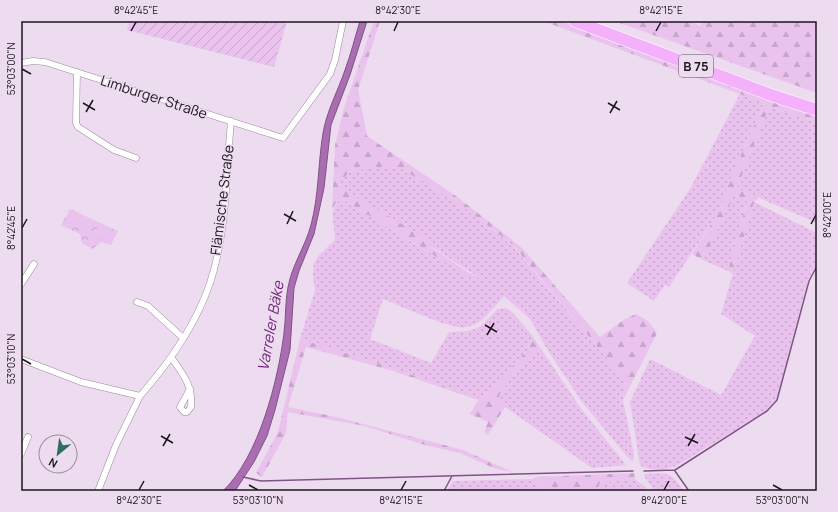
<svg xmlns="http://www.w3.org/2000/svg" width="838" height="512" viewBox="0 0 838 512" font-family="Manrope,sans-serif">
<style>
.grass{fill:url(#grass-dots)}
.forest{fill:url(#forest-firs)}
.park{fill:url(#park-crowns)}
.garden{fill:url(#garden-furrows)}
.pitch{fill:#e9c2ed}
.water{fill:#aa6db1;stroke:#7f5385}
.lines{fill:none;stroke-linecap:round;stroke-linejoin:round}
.stream{stroke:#7f5385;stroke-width:1.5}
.street-casing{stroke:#99899a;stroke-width:7}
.highway-casing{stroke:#fff;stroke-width:13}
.street{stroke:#fff;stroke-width:6}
.highway{stroke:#f5b0fc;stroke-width:12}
.ticks{fill:none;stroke:#1c161d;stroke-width:1.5}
.labels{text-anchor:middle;stroke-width:3;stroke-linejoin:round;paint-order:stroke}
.shield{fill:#eddcef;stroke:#5b515c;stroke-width:1}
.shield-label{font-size:13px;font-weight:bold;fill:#1c161d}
.street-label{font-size:14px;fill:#1c161d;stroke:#eddcef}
.water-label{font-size:15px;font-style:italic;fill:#71277a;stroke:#eddcef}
.neatline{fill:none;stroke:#1c161d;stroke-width:1.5}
.ticks-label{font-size:10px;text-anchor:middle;fill:#1c161d}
</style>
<defs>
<pattern id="grass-dots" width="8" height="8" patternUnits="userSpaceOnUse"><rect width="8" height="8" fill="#e9c2ed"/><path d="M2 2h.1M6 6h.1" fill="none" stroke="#c7a6cb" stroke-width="1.8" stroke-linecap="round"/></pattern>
<pattern id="forest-firs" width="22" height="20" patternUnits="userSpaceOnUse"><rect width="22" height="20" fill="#e9c2ed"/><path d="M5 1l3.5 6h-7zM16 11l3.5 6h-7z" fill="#c7a6cb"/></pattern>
<pattern id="park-crowns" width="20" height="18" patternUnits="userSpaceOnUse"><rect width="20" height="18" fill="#e9c2ed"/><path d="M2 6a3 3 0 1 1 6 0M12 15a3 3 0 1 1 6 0" fill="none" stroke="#c7a6cb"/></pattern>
<pattern id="garden-furrows" width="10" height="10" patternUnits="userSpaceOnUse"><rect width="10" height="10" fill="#e9c2ed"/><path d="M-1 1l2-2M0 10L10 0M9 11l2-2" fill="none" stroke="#c7a6cb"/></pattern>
</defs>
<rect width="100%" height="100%" fill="#eddcef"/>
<path class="grass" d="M740 94 764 103 728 184 719 212 669 287 665 285 654 301 627 283 690 189Z
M769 107 817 122V223L737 188Z
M399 167 466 209 512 245 625 380 623 400 634 454 633 461 630 460 582 402 545 346 531 320 504 296C494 307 483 324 467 327 453 331 399 305 383 299L370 339 431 363 449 332C478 331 478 330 497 309L506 308 512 312 532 335 528 350 481 399 375 362 300 339 315 290 313 275 314 263 319 255 335 240C335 226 327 205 342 199L428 252 481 279 351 194 342 186 340 181C351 164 381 168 399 167Z
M734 194 747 201 728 271 703 260Z
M754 202 817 233V265L812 271 807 283 777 397 766 411 678 465C668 470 650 472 640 465L630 402 650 359 721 395 755 336 721 314Z
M541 349 582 410 626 465 592 468 505 407 499 395 512 377Z
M643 474C667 474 669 469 684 491H654Z
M532 479 547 491H447L453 481Z
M635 479 647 488 646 491H595L599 483Z"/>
<path class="forest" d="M374 21H380L358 90 367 136 456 196 521 247 600 337 625 319 636 314 648 321 657 333 623 400 625 380 513 245 466 209 399 167 356 170 349 172 341 181 342 186 351 194 427 239 431 247 481 281H476L342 199 337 201 332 209 335 145 344 108Z
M543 21C581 21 618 41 652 54 707 76 761 97 817 116V122L769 107 737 188 760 197 754 202 733 274 728 271 747 201 735 194 703 260 692 254 719 212 728 184 764 103Z
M614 21H690L700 26 702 21H817V93Z
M532 335 541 349 512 377 499 395 505 407 488 435 484 433 488 422 470 414 478 400 393 371 306 347 288 407 336 417 463 450 513 472 496 469 460 453 425 445 365 426 288 412 286 433 262 477 256 473 278 432 300 339 375 362 481 399 528 350Z
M634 473 635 479 600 483 595 491H547L532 479 536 477Z"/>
<path class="park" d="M70 209 118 231 111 245 101 242 93 249 82 243 80 234 61 225Z"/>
<path class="garden" d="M129 21H287L274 67 127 30Z"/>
<path class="pitch" d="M71 210 95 223 90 234 65 221Z
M99 224 114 232 109 243 94 235Z"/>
<path class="water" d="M360 21H367L350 75 331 125 324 188 314 234 299 271 294 288 290 350 275 410 267 436 254 462 235 491H223C259 456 278 381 284 333 286 318 285 302 288 287 292 265 305 247 311 225 319 195 318 163 323 133 327 110 338 91 345 70 351 54 355 37 360 21Z"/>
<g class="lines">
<path class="stream" d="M644 471 675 470 767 411 777 400 809 281 817 266
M675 471 689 491
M243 477 261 481 633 471
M444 491 452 476"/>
<defs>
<path id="street" d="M21 63 33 61 45 62 283 138 330 74 335 60 343 21
M77 72 76 123 78 127 114 150 136 158
M21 284 34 264
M137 302 148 306 183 338
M171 357C183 374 193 386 191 407L187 412H184L180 407 190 389
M21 359 81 382 140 396C169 363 196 325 210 283 227 232 226 174 231 121
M21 454 28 437
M98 491 116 445 140 396"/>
<path id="highway" d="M575 21 771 95 817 110"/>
</defs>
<use href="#street" class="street-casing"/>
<use href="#highway" class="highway-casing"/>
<use href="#street" class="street"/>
<use href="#highway" class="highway"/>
</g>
<path class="ticks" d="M131 31 136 22M394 31 398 22M656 31 661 22M22 69 31 74M83 103 95 110M608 103 620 110M86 112 93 100M610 113 617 101M284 214 296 221M287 224 293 211M811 224 816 215M22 228 27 219M485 325 497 332M487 335 494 323M22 359 31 364M161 436 173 443M685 437 698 443M163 446 170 434M688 446 695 434M249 485 258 490M773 485 782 490M139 490 144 481M401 490 406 481M664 490 669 481"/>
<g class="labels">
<rect class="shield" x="679" y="55" width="34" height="22" rx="3"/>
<g class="shield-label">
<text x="696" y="71">B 75</text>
</g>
<g class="street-label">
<text transform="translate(154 97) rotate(18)" y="5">Limburger Straße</text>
<text transform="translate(222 200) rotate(-83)" y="5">Flämische Straße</text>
</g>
<g class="water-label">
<text transform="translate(271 326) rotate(-80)" y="5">Varreler Bäke</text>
</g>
</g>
<rect width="838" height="512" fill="none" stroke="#eddcef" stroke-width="44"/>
<g transform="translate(58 454) rotate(209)"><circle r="19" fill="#eddcef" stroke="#998d9b"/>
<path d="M0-3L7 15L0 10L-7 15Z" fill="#2f6f5e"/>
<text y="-6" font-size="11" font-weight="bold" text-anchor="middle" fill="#1c161d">N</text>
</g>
<rect x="22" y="22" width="794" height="468" class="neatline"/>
<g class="ticks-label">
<text x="136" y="14">8°42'45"E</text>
<text x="398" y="14">8°42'30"E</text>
<text x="661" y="14">8°42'15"E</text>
<text transform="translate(11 69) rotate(-90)" y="4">53°03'00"N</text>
<text transform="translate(827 215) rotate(-90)" y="4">8°42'00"E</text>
<text transform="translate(11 228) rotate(-90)" y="4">8°42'45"E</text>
<text transform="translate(11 359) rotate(-90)" y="4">53°03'10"N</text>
<text x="139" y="504">8°42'30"E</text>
<text x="258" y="504">53°03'10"N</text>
<text x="401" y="504">8°42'15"E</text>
<text x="664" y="504">8°42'00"E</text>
<text x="782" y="504">53°03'00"N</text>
</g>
</svg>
